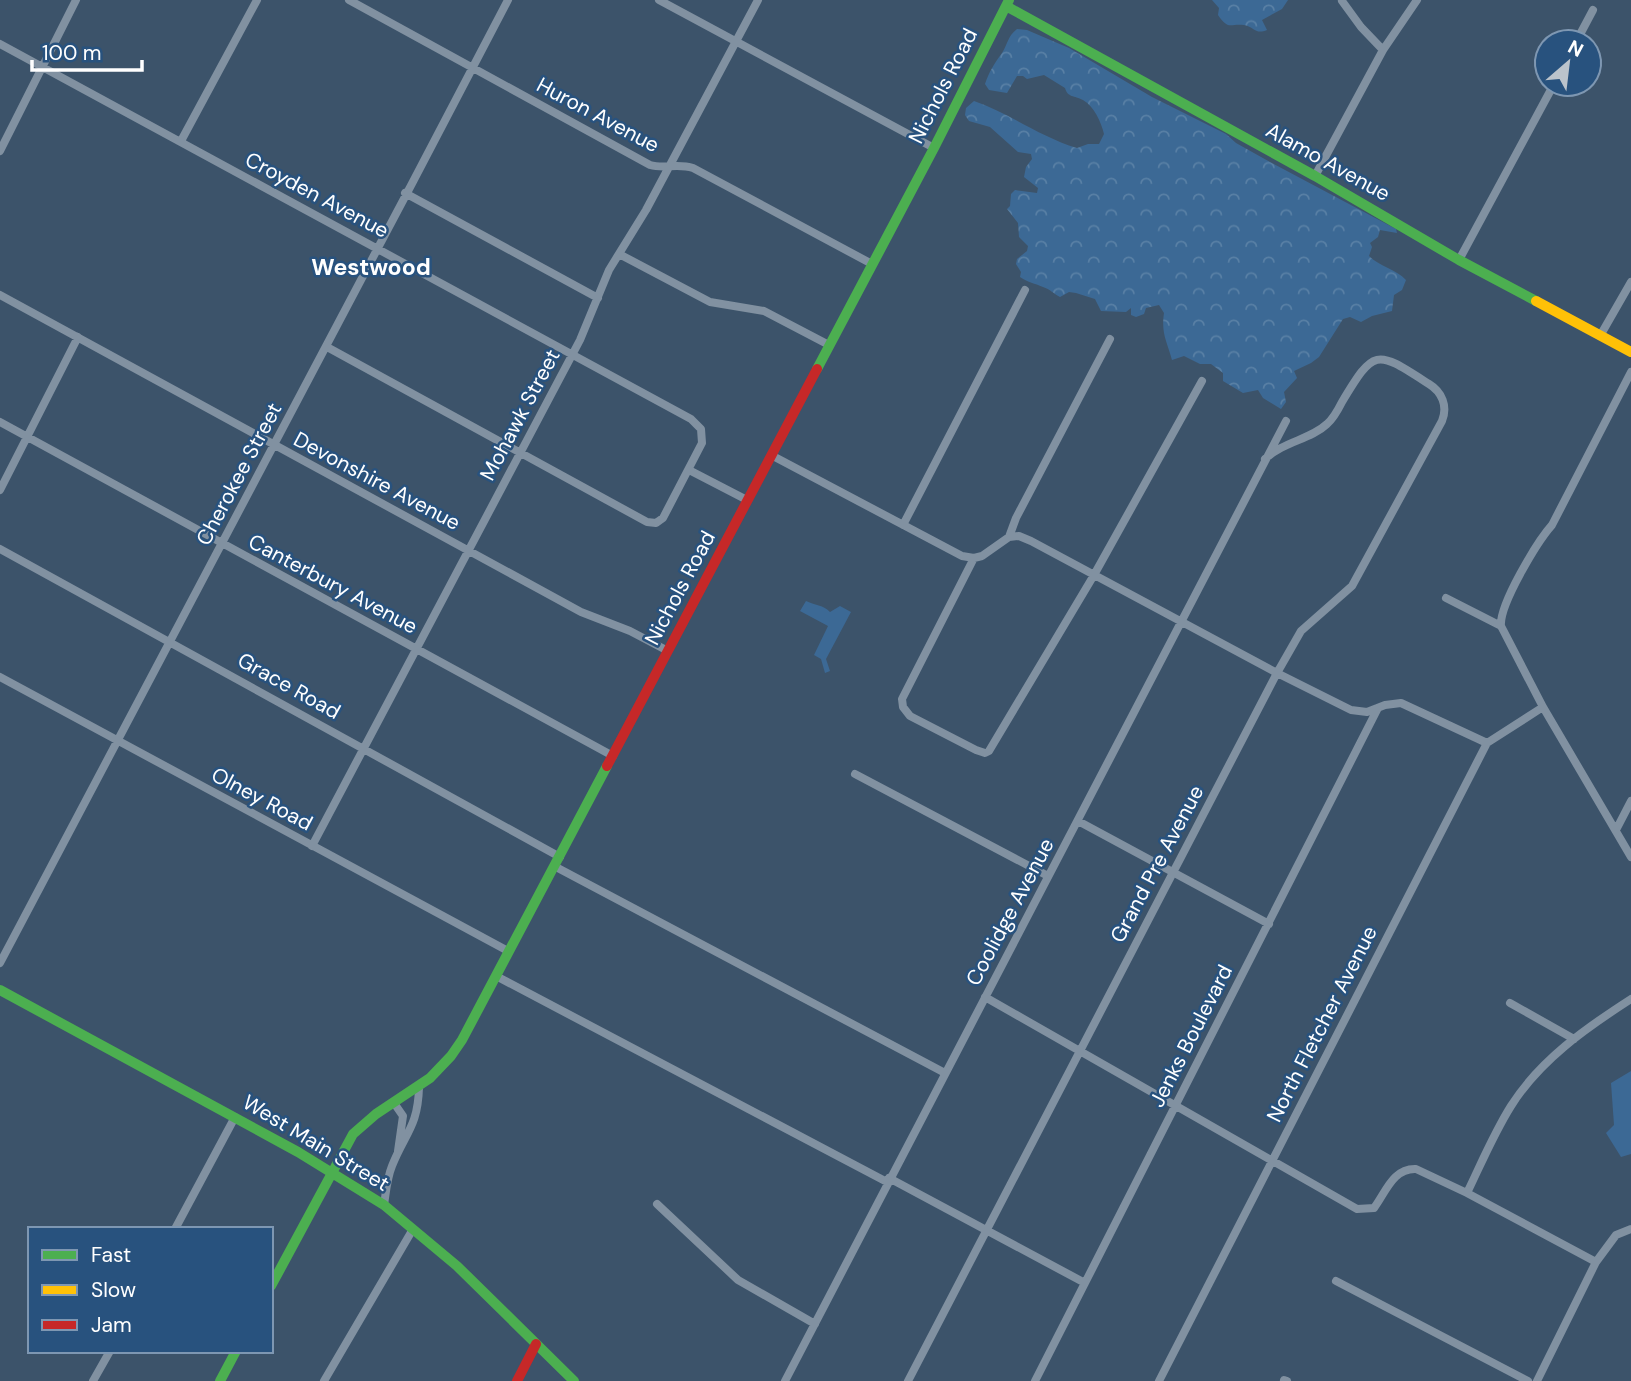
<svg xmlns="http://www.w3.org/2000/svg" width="1631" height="1381" viewBox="0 0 1631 1381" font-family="'DM Sans',sans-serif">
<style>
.forest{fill:url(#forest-crowns)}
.park{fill:#3c6995}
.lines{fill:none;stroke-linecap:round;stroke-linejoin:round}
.street{stroke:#8191a1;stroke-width:8}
.fast{stroke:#4caf50;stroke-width:10}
.slow{stroke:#ffc107;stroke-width:10}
.jam{stroke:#c62828;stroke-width:10}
.labels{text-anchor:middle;stroke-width:5;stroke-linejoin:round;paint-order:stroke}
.street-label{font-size:21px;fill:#fff;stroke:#28527e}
.neighbourhood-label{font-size:23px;font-weight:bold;fill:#fff;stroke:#28527e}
</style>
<defs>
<pattern id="forest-crowns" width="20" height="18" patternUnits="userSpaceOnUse" patternTransform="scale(1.75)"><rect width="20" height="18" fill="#3c6995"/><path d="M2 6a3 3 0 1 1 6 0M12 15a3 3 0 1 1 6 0" fill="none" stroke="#5980a5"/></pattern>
</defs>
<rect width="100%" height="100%" fill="#3c536a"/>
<path class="forest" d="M1212 0H1288L1282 9 1262 20 1267 30C1255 35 1255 27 1244 25 1230 23 1229 31 1218 15L1219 8Z
M1017 29 1027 30 1069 48 1152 97 1226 134 1236 143 1270 162 1396 229 1397 233 1380 230 1378 237 1370 243 1372 247 1369 256C1380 267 1396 269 1406 280L1402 290 1394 295 1392 311 1372 316 1361 322 1350 317 1343 319 1319 357 1311 363 1294 371 1297 378 1284 392 1286 402 1281 409 1263 398 1258 390 1243 393 1223 381V373L1211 364H1200L1184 356 1172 360C1167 341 1161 334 1164 313L1159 305 1146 308 1144 314 1136 317 1131 315V308L1126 312 1101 311 1095 299 1076 293 1069 292 1060 297C1054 294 1050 289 1043 287 1034 283 1029 283 1020 277L1021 272 1016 264 1017 259 1027 251 1028 246 1019 237 1018 223 1007 209 1010 206 1011 194 1015 190 1037 193 1038 188 1024 177 1026 167 1032 159 1031 154 1018 152 990 127 969 121 965 115 966 108 974 101C1009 113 1040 137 1077 148L1088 144H1099L1104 134C1101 122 1094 106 1083 100 1074 95 1068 98 1065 88L1044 75 1027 79 1023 76H1017L1007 93 989 90 985 84C989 72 994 64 1002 53 1008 44 1007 37 1017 29Z"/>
<path class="park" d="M806 601C814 605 824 605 830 612L840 606 851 612 826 659 830 671 825 673 821 659 814 655 828 626 800 611Z
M1631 1071V1154L1621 1157 1606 1133 1614 1125 1611 1083Z"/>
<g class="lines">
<path class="street" d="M349 0 650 165C665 169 678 163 693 168L872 264
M659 0 934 148
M1342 1 1361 27 1383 50
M1576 42 1593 10
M0 44 691 419 701 429 702 443 663 518 656 523 647 522 327 347
M181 141 257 0
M0 151 76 0
M1315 176 1383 50 1417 0
M405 193 598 298
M619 254 710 302 764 311 829 345
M1459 260 1554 84
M0 295 581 612 630 631 668 651
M1600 336 1631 282
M1110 339 1016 518 1009 537 982 556 974 558 902 699 903 707 910 716 976 750 985 753 989 751 1094 575 1202 381
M0 422 613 756
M771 455 962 556 974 558
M689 470 747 500
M0 490 78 337
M903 525 1025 290
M1009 537 1019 536 1031 541 1277 673 1351 710 1367 712 1385 705 1401 703 1487 743
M0 549 560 857
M1446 598 1501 626 1543 707 1631 857
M1501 626C1499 605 1537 542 1552 525L1631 372
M0 677 508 951
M855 774 1048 876
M1078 821 1269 924
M1616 830 1631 801
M312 846 580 340 609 270 646 210 758 0
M554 866 945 1073
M0 963C167 640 341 322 508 0
M496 976 887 1182
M985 997 1357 1209 1374 1208C1386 1192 1393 1168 1416 1169L1467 1193 1596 1262
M1510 1003 1574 1039
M394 1103 403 1116 398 1151
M889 1178 1085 1283
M1467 1193C1481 1164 1494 1133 1511 1106 1540 1060 1586 1028 1631 999
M657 1204 738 1280 815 1324
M384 1205C386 1192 387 1178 392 1166 405 1133 418 1127 419 1087
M175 1229 235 1117
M1336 1281 1528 1381
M1284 1380 1287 1381
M93 1381 110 1351
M324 1381 413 1229
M785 1381 1286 421
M908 1381 1277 673 1301 631 1352 586 1442 421C1448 406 1442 392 1429 384 1376 350 1375 347 1342 402 1338 410 1334 418 1327 424 1310 440 1284 441 1265 459
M1035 1381 1378 708
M1159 1381 1487 743 1543 707
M1537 1381 1596 1262 1616 1235 1631 1229"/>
<path class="fast" d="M1006 6 1315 176 1459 260 1536 301
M817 369 934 148 1009 0
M0 990 298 1152 384 1205 457 1266 574 1381
M271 1286 353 1134 376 1114 430 1078 451 1056 462 1040 607 766
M220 1381 236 1351"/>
<path class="slow" d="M1536 301 1631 352"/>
<path class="jam" d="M607 766 817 369
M517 1381 536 1344"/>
</g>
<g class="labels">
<g class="street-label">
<text transform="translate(943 86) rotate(-63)" y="7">Nichols Road</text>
<text transform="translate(598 115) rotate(28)" y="7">Huron Avenue</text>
<text transform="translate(1328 162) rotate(29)" y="7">Alamo Avenue</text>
<text transform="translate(317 195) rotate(28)" y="7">Croyden Avenue</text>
<text transform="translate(520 415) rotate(-62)" y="7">Mohawk Street</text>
<text transform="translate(239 474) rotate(-62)" y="7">Cherokee Street</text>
<text transform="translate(377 481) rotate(28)" y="7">Devonshire Avenue</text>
<text transform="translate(333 584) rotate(28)" y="7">Canterbury Avenue</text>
<text transform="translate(680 588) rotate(-62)" y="7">Nichols Road</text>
<text transform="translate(289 686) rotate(29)" y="7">Grace Road</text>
<text transform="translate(262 799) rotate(28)" y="7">Olney Road</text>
<text transform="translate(1157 864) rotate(-62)" y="7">Grand Pre Avenue</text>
<text transform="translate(1010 912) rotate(-62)" y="7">Coolidge Avenue</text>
<text transform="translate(1322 1024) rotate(-63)" y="7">North Fletcher Avenue</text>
<text transform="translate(1191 1036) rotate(-63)" y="7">Jenks Boulevard</text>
<text transform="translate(316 1143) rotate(31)" y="7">West Main Street</text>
</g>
<g class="neighbourhood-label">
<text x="371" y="275">Westwood</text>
</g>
</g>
<rect x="28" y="1227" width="245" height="126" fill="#28527e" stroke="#7e97b2" stroke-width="2"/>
<rect x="42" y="1250" width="35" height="10" fill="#4caf50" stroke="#7e97b2" stroke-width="2"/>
<text x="91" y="1262" font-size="21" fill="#ffffff">Fast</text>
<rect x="42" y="1285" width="35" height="10" fill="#ffc107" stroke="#7e97b2" stroke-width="2"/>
<text x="91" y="1297" font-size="21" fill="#ffffff">Slow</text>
<rect x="42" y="1320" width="35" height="10" fill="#c62828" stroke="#7e97b2" stroke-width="2"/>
<text x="91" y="1332" font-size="21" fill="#ffffff">Jam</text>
<g transform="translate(1568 63) rotate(28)"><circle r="33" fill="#28527e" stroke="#7e97b2" stroke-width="2"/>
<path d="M0-5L12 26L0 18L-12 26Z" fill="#bbc3cb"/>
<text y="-10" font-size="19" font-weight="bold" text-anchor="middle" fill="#ffffff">N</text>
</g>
<path d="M32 60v10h110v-10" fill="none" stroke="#ffffff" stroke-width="3.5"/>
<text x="42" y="60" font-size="21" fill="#ffffff" stroke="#28527e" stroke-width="5" paint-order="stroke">100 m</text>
</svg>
